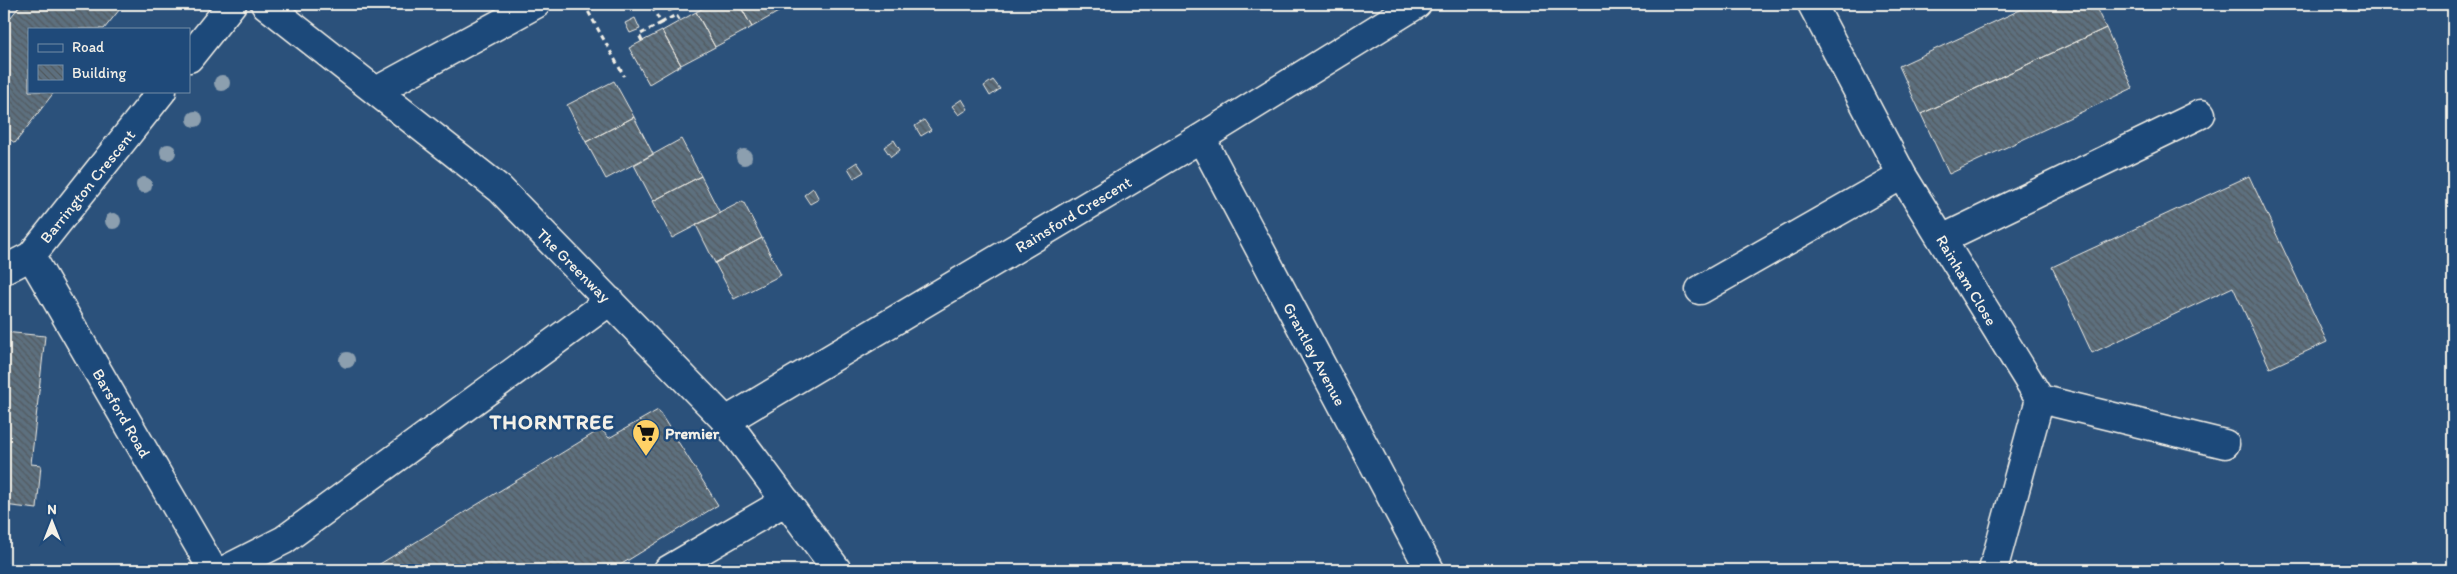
<svg xmlns="http://www.w3.org/2000/svg" width="2457" height="574" viewBox="0 0 2457 574" font-family="Itim,sans-serif">
<style>
.building{fill:url(#building-back-hatch);stroke:#f4f1e8}
.lines{fill:none;stroke-linecap:round;stroke-linejoin:round}
.minor-casing{stroke:#f4f1e8;stroke-width:31}
.path{stroke:#f4f1e8;stroke-width:3;stroke-dasharray:5 4;stroke-linecap:butt}
.minor{stroke:#1f4a7a;stroke-width:28}
.tree{fill:#8c9faf}
.labels{text-anchor:middle;stroke-width:5;stroke-linejoin:round;paint-order:stroke}
.street-label{font-size:16px;fill:#f4f1e8;stroke:#1f4a7a}
.poi-label{font-size:16px;font-weight:bold;fill:#f4f1e8;stroke:#1f4a7a;text-anchor:start}
.district-label{font-size:21px;font-weight:bold;letter-spacing:1px;fill:#f4f1e8;stroke:#1f4a7a}
</style>
<defs>
<pattern id="building-back-hatch" width="6" height="6" patternUnits="userSpaceOnUse" patternTransform="scale(1.25)"><rect width="6" height="6" fill="#5d6f7e"/><path d="M-1 5l2 2M0 0l6 6M5-1l2 2" fill="none" stroke="#525a5f"/></pattern>
</defs>
<rect width="100%" height="100%" fill="#2b517b"/>
<filter id="ink" filterUnits="userSpaceOnUse"><feTurbulence type="fractalNoise" baseFrequency=".02" numOctaves="2"/><feDisplacementMap in="SourceGraphic" scale="10" xChannelSelector="R" yChannelSelector="G"/><feConvolveMatrix kernelMatrix="1 2 1 2 8 2 1 2 1" color-interpolation-filters="sRGB"/></filter>
<g filter="url(#ink)">
<path class="building" d="M21 4H124L104 29H29V91H55L15 143 4 135V26Z
M665 4H677L679 7 669 12Z
M711 4H739L752 27 715 47 696 12Z
M739 4H785L787 7 752 27Z
M2033 4H2094L2106 28 1921 114 1899 66Z
M696 12 715 47 681 65 662 31Z
M635 18 640 29 630 33 625 23Z
M2106 28 2133 88 1949 174 1921 114Z
M662 31 681 65 649 84 629 48Z
M993 80 1000 89 990 96 984 86Z
M614 81 634 117 586 142 567 105Z
M962 99 968 109 959 115 952 106Z
M634 117 653 154 606 179 586 142Z
M924 120 931 130 921 136 915 126Z
M681 139 701 176 653 201 634 165Z
M894 140 900 150 891 157 884 147Z
M857 162 864 172 854 178 848 168Z
M701 176 720 213 672 238 653 201Z
M2249 176 2327 342 2270 368 2233 287 2092 353 2052 267Z
M813 188 819 199 810 204 804 195Z
M743 201 762 238 715 263 696 225Z
M762 238 781 275 734 299 715 263Z
M4 332 45 336 31 464 41 465 37 509 4 505Z
M658 410 718 505 612 570H370L601 429 609 438Z"/>
<g class="lines">
<defs>
<path id="minor" d="M265 4 500 189 726 421 837 570
M1812 4 1902 175 2040 399 1993 570
M189 58 232 4
M376 91 536 4
M1201 138 1430 570
M1942 239 2201 114
M31 256 213 570
M4 270 31 256 162 91
M1700 290 1902 175
M2040 399 2225 444
M726 421 1201 138 1417 4
M225 570 284 540 610 301
M668 570 786 501"/>
</defs>
<use href="#minor" class="minor-casing"/>
<path class="path" d="M584 4 624 76
M661 23 676 15 680 21
M642 41 639 35 661 23 650 4"/>
<use href="#minor" class="minor"/>
</g>
<g class="tree">
<circle cx="222" cy="83" r="8"/>
<circle cx="195" cy="119" r="8"/>
<circle cx="168" cy="152" r="8"/>
<circle cx="744" cy="157" r="8"/>
<circle cx="144" cy="185" r="8"/>
<circle cx="113" cy="221" r="8"/>
<circle cx="347" cy="360" r="8"/>
</g>
</g>
<defs>
<symbol id="supermarket-pin" viewBox="-11 -11 22 30"><path d="M0 17L-7.5 6A9.5 9.5 0 1 1 7.5 6Z" fill="#ffd166" stroke="#1f4a7a"/><path d="M-6-5.5h2.5l.6 2H6L4.5 2H-2.5L-4.4-4H-6ZM-1.5 3.2a1.3 1.3 0 1 0 .1 0ZM3 3.2a1.3 1.3 0 1 0 .1 0Z" fill="#111"/></symbol>
</defs>
<g fill-rule="evenodd">
<use href="#supermarket-pin" x="630" y="417" width="32" height="43"/>
</g>
<g class="labels">
<g class="street-label">
<text transform="translate(87 186) rotate(-51)" y="6">Barrington Crescent</text>
<text transform="translate(1073 214) rotate(-31)" y="6">Rainsford Crescent</text>
<text transform="translate(574 265) rotate(45)" y="6">The Greenway</text>
<text transform="translate(1967 280) rotate(59)" y="6">Rainham Close</text>
<text transform="translate(1315 354) rotate(62)" y="6">Grantley Avenue</text>
<text transform="translate(122 413) rotate(60)" y="6">Barsford Road</text>
</g>
<g class="poi-label">
<text x="665" y="439">Premier</text>
</g>
<g class="district-label">
<text x="552" y="429">THORNTREE</text>
</g>
</g>
<rect width="2457" height="574" fill="none" stroke="#1f4a7a" stroke-width="20"/>
<rect x="10" y="10" width="2437" height="554" fill="none" stroke="#f4f1e8" stroke-width="2" filter="url(#ink)"/>
<rect x="28" y="28" width="162" height="65" fill="#1f4a7a" stroke="#748da6"/>
<rect x="38" y="44" width="25" height="8" fill="#1f4a7a" stroke="#748da6"/>
<text x="72" y="52" font-size="15" fill="#f4f1e8">Road</text>
<rect x="38" y="65" width="25" height="15" fill="url(#building-back-hatch)" stroke="#748da6"/>
<text x="72" y="78" font-size="15" fill="#f4f1e8">Building</text>
<g transform="translate(52 522)" stroke="#1f4a7a" stroke-width="4" paint-order="stroke">
<path d="M0-4L9 19L0 12L-9 19Z" fill="#f4f1e8"/>
<text y="-8" font-size="14" font-weight="bold" text-anchor="middle" fill="#f4f1e8">N</text>
</g>
</svg>
